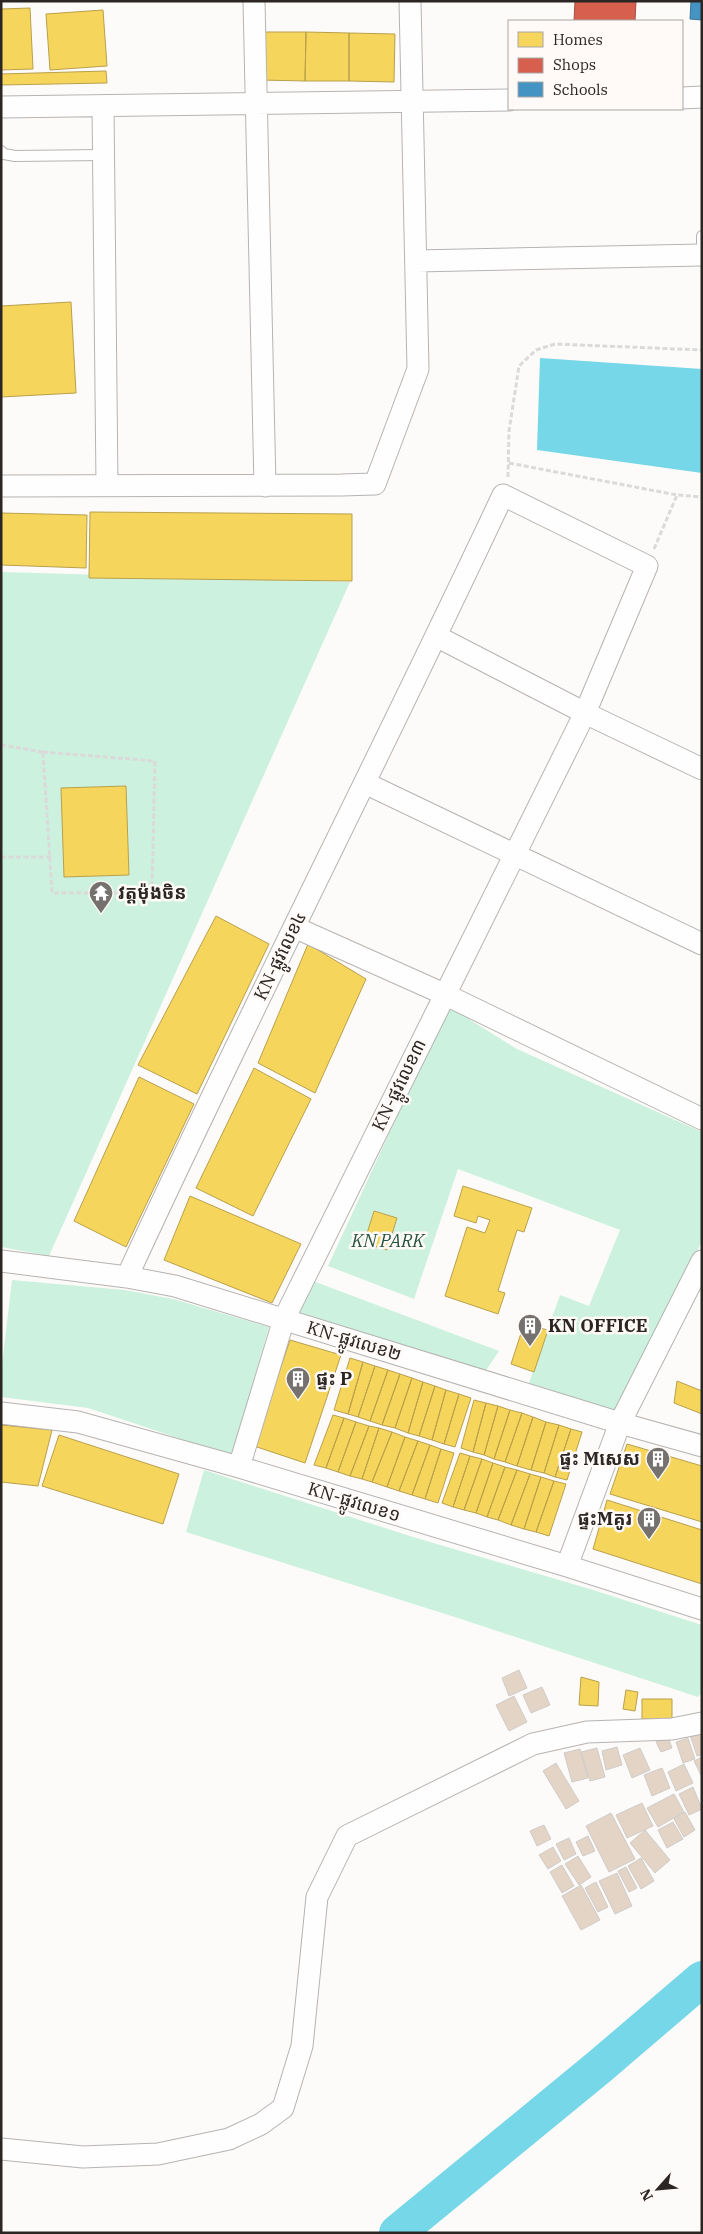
<svg xmlns="http://www.w3.org/2000/svg" width="703" height="2234" viewBox="0 0 703 2234" font-family="'IBM Plex Serif','Noto Sans Khmer',serif">
<style>
.green{fill:#ccf1df}
.water{fill:#75d7e7}
.homes{fill:#f6d55c;stroke:#b9a04b}
.shops{fill:#d6604d;stroke:#a34f41}
.schools{fill:#4393c3;stroke:#3c7293}
.lines{fill:none;stroke-linecap:round;stroke-linejoin:round}
.river{stroke:#75d7e7;stroke-width:36}
.building{fill:#e3d4c6;stroke:#cfccc9}
.service-casing{stroke:#b6b3b1;stroke-width:12}
.minor-casing{stroke:#b6b3b1;stroke-width:23}
.path{stroke:#dbdada;stroke-width:3;stroke-dasharray:5 2.5;stroke-linecap:butt}
.service{stroke:#fffefe;stroke-width:10}
.minor{stroke:#fffefe;stroke-width:21}
.labels{text-anchor:middle;stroke-width:5;stroke-linejoin:round;paint-order:stroke}
.poi-label{font-size:18px;font-weight:bold;fill:#2b2624;stroke:#fffaf7;text-anchor:start}
.street-label{font-size:18px;fill:#2b2624;stroke:#fffaf7}
.park-label{font-size:18px;font-style:italic;fill:#255240;stroke:#fffaf7}
</style>
<rect width="100%" height="100%" fill="#fdfbf9"/>
<path class="green" d="M1 572 350 582 49 1256 1 1247Z
M448 1006 517 1049 702 1132V1241L616 1418 525 1394 560 1295 589 1306 620 1230 458 1169 414 1299 328 1266Z
M12 1280 125 1290 173 1299 269 1327 232 1456 88 1408 1 1397V1373Z
M313 1281 499 1351 482 1376 295 1317Z
M204 1470 413 1537 590 1589 702 1625V1692L698 1697 461 1619 186 1532Z"/>
<path class="water" d="M540 358 702 369V473L537 450Z"/>
<path class="homes" d="M30 8 33 69 1 70V9Z
M103 10 107 66 50 70 46 14Z
M261 32H306L305 81 260 80Z
M306 32 349 33V81H305Z
M349 33 395 34 394 82 349 81Z
M106 71 107 83 1 85V74Z
M71 302 76 393 1 397V306Z
M90 512 352 514V581L89 578Z
M1 513 87 515 86 568 1 565Z
M126 786 129 875 64 877 61 788Z
M216 916 269 944 197 1094 138 1065Z
M308 944 366 979 315 1093 258 1063Z
M254 1068 311 1099 253 1216 196 1188Z
M139 1077 194 1104 126 1247 74 1221Z
M463 1186 532 1208 524 1232 517 1230 498 1291 505 1293 498 1314 445 1296 467 1227 485 1233 490 1220 478 1216 476 1223 454 1216Z
M190 1196 301 1244 272 1303 164 1260Z
M374 1211 397 1218 387 1250 364 1243Z
M524 1324 548 1330 534 1372 511 1364Z
M290 1340 341 1355 305 1463 254 1446Z
M350 1358 363 1362 348 1414 334 1410Z
M363 1362 375 1366 358 1417 348 1414Z
M375 1366 388 1370 370 1421 358 1417Z
M388 1370 400 1374 382 1425 370 1421Z
M400 1374 412 1378 395 1428 382 1425Z
M412 1378 423 1382 408 1433 395 1428Z
M677 1381 702 1391V1414L674 1403Z
M423 1382 435 1386 419 1436 408 1433Z
M435 1386 446 1390 432 1440 419 1436Z
M446 1390 459 1394 444 1444 432 1440Z
M459 1394 471 1398 455 1447 444 1444Z
M474 1400 486 1403 473 1452 461 1448Z
M486 1403 498 1406 484 1455 473 1452Z
M498 1406 510 1410 494 1459 484 1455Z
M510 1410 522 1413 505 1462 494 1459Z
M522 1413 533 1417 517 1466 505 1462Z
M333 1415 344 1418 326 1468 314 1465Z
M533 1417 546 1422 531 1470 517 1466Z
M344 1418 356 1422 338 1472 326 1468Z
M356 1422 369 1426 350 1476 338 1472Z
M546 1422 559 1425 544 1473 531 1470Z
M1 1425 52 1430 38 1486 1 1482Z
M559 1425 571 1429 555 1477 544 1473Z
M369 1426 379 1428 362 1479 350 1476Z
M379 1428 392 1432 372 1482 362 1479Z
M571 1429 582 1432 567 1480 555 1477Z
M392 1432 405 1437 387 1487 372 1482Z
M59 1435 179 1474 163 1524 42 1486Z
M405 1437 418 1441 399 1491 387 1487Z
M418 1441 430 1445 412 1495 399 1491Z
M627 1444 702 1466V1522L610 1494Z
M430 1445 441 1449 425 1499 412 1495Z
M441 1449 454 1453 438 1503 425 1499Z
M460 1453 470 1456 453 1507 442 1503Z
M470 1456 482 1459 464 1510 453 1507Z
M482 1459 493 1463 476 1513 464 1510Z
M493 1463 505 1467 487 1517 476 1513Z
M505 1467 517 1470 498 1520 487 1517Z
M517 1470 530 1474 511 1525 498 1520Z
M530 1474 541 1477 524 1529 511 1525Z
M541 1477 554 1481 536 1532 524 1529Z
M554 1481 566 1484 549 1536 536 1532Z
M607 1500 702 1530V1584L593 1549Z
M581 1677 599 1682 598 1706 579 1705Z
M626 1690 638 1692 635 1711 623 1709Z
M642 1699H672V1720L642 1719Z"/>
<path class="shops" d="M575 1H636L635 21H574Z"/>
<path class="schools" d="M691 1H702V20L690 19Z"/>
<g class="lines">
<path class="river" d="M397 2233 599 2067 702 1979"/>
</g>
<path class="building" d="M519 1670 527 1688 509 1696 502 1678Z
M542 1687 550 1705 531 1713 523 1695Z
M514 1696 527 1722 509 1731 496 1705Z
M702 1731V1755L697 1756 690 1735Z
M668 1737 672 1748 661 1752 656 1742Z
M688 1738 695 1759 683 1763 676 1742Z
M617 1747 622 1765 606 1770 602 1751Z
M597 1748 605 1777 590 1781 581 1752Z
M640 1748 650 1770 632 1778 623 1755Z
M580 1749 588 1778 572 1782 564 1753Z
M702 1757V1777L694 1761Z
M556 1763 579 1801 566 1809 543 1771Z
M684 1764 693 1783 676 1791 668 1772Z
M662 1768 670 1788 652 1796 644 1775Z
M693 1787 702 1809 689 1815 679 1794Z
M674 1794 684 1812 658 1827 647 1808Z
M642 1803 653 1826 627 1838 616 1815Z
M685 1812 695 1830 684 1837 674 1819Z
M611 1813 635 1859 609 1872 586 1826Z
M673 1822 683 1839 667 1848 658 1830Z
M544 1825 551 1839 537 1846 530 1831Z
M645 1830 670 1860 655 1873 630 1843Z
M588 1836 595 1851 583 1856 576 1842Z
M569 1838 576 1854 564 1860 556 1844Z
M553 1847 561 1861 548 1869 539 1855Z
M578 1856 591 1877 579 1885 565 1864Z
M641 1858 654 1881 641 1889 628 1866Z
M562 1865 574 1886 562 1893 550 1872Z
M626 1867 637 1888 629 1892 618 1871Z
M617 1873 632 1906 615 1914 599 1881Z
M596 1882 608 1907 598 1912 585 1888Z
M581 1885 600 1920 581 1930 562 1896Z"/>
<g class="lines">
<defs>
<path id="service" d="M1 151 4 154 15 156 103 155
M702 255V236"/>
<path id="minor" d="M254 1 265 486
M682 98 702 97
M103 106 107 485
M1 107 509 100
M416 261 702 255
M1 486 341 485 375 484 418 369 410 1
M436 636 585 713 702 769
M365 783 702 944
M294 927 444 994 702 1119
M1 1261 127 1277 175 1286 620 1423 702 1446
M127 1277C248 1014 380 757 503 495L647 566 585 713 284 1319 239 1467
M1 1413 78 1422 239 1467 567 1566 702 1609
M567 1566 620 1423 702 1261
M1 2149 83 2157 158 2154 229 2139 261 2124 283 2108 302 2046 317 1897 347 1836 533 1744 587 1732 672 1729 702 1723"/>
</defs>
<use href="#service" class="service-casing"/>
<use href="#minor" class="minor-casing"/>
<path class="path" d="M509 463 677 495
M508 477 509 431 519 366 536 350 555 344 702 350
M654 549 677 495 702 497
M1 745 43 752
M43 752 155 761 152 893H52Z
M1 857H51"/>
<use href="#service" class="service"/>
<use href="#minor" class="minor"/>
</g>
<defs>
<symbol id="temple-pin" viewBox="-11 -11 22 30"><path d="M0 17L-7.5 6A9.5 9.5 0 1 1 7.5 6Z" fill="#74716f" stroke="#fffaf7"/><path d="M0-6L5-2H3V0L6.5 2.5H4V6H1.5V3h-3V6H-4V2.5H-6.5L-3 0V-2H-5Z" fill="#fff"/></symbol>
<symbol id="building-pin" viewBox="-11 -11 22 30"><path d="M0 17L-7.5 6A9.5 9.5 0 1 1 7.5 6Z" fill="#74716f" stroke="#fffaf7"/><path d="M-4-6H4V6H1V3H-1V6H-4ZM-2.5-4.3h1.7v1.8h-1.7ZM.8-4.3h1.7v1.8H.8ZM-2.5-1h1.7V.8h-1.7ZM.8-1h1.7V.8H.8Z" fill="#fff"/></symbol>
</defs>
<g fill-rule="evenodd">
<use href="#temple-pin" x="87" y="879" width="28" height="38"/>
<use href="#building-pin" x="516" y="1312" width="28" height="38"/>
<use href="#building-pin" x="284" y="1365" width="28" height="38"/>
<use href="#building-pin" x="644" y="1445" width="28" height="38"/>
<use href="#building-pin" x="635" y="1505" width="28" height="38"/>
</g>
<g class="labels">
<g class="poi-label">
<text x="118" y="899">វត្តម៉ុងចិន</text>
<text x="548" y="1332">KN OFFICE</text>
<text x="316" y="1385">ផ្ទះ P</text>
<text x="640" y="1465" text-anchor="end">ផ្ទះ Mសេស</text>
<text x="632" y="1525" text-anchor="end">ផ្ទះMគូរ</text>
</g>
<g class="street-label">
<text transform="translate(280 956) rotate(-64)" y="6">KN-ផ្លូវលេខ៤</text>
<text transform="translate(399 1085) rotate(-64)" y="6">KN-ផ្លូវលេខ៣</text>
<text transform="translate(354 1341) rotate(17)" y="6">KN-ផ្លូវលេខ២</text>
<text transform="translate(354 1502) rotate(17)" y="6">KN-ផ្លូវលេខ១</text>
</g>
<g class="park-label">
<text x="388" y="1247">KN PARK</text>
</g>
</g>
<rect width="703" height="2234" fill="none" stroke="#2b2624" stroke-width="5"/>
<rect x="508" y="20" width="175" height="90" fill="#fffaf7" stroke="#aaa5a3"/>
<rect x="518" y="32" width="25" height="15" fill="#f6d55c" stroke="#aaa5a3"/>
<text x="553" y="45" font-size="15" fill="#2b2624">Homes</text>
<rect x="518" y="58" width="25" height="15" fill="#d6604d" stroke="#aaa5a3"/>
<text x="553" y="70" font-size="15" fill="#2b2624">Shops</text>
<rect x="518" y="82" width="25" height="15" fill="#4393c3" stroke="#aaa5a3"/>
<text x="553" y="95" font-size="15" fill="#2b2624">Schools</text>
<g transform="translate(658 2189) rotate(243)" stroke="#fffaf7" stroke-width="4" paint-order="stroke">
<path d="M0-4L9 19L0 12L-9 19Z" fill="#2b2624"/>
<text y="-8" font-size="14" font-weight="bold" text-anchor="middle" fill="#2b2624">N</text>
</g>
</svg>
